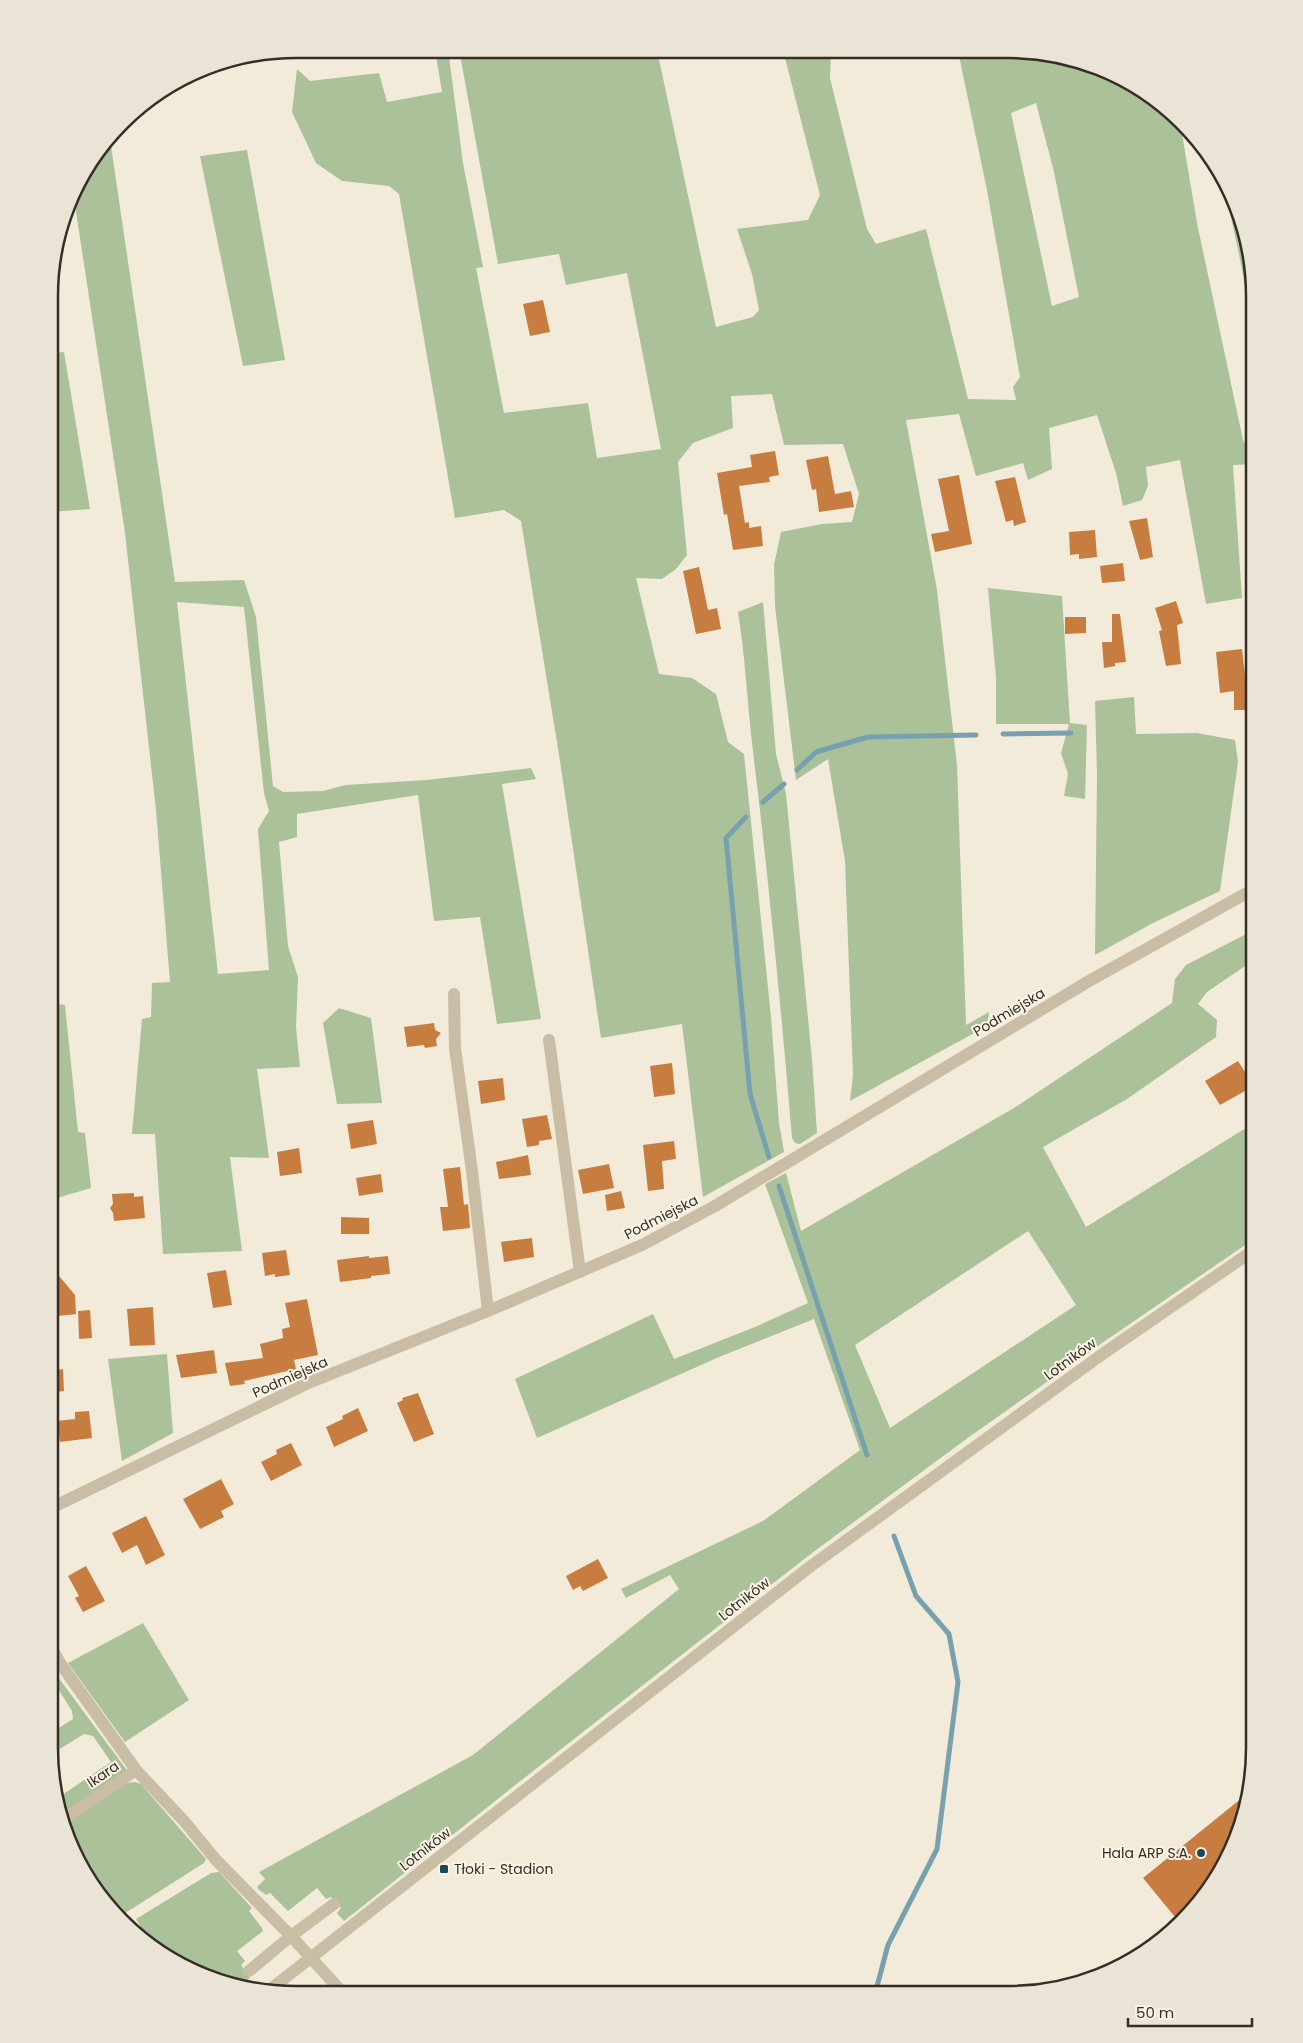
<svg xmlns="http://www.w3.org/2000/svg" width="1303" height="2043" viewBox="0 0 1303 2043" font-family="Poppins,sans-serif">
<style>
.green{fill:#abc199;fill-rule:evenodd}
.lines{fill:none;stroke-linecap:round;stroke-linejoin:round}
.stream{stroke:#77a1af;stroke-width:5}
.building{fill:#c87d40}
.minor{stroke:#cabda5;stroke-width:12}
.poi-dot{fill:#1b4757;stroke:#f9f4e5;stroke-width:2}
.labels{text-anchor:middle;stroke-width:4;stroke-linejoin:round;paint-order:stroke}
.street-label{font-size:14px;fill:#352e26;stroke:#f9f4e5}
.poi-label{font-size:14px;fill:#352e26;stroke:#f9f4e5;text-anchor:end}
.rim{fill:none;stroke:#352e26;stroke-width:2.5}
</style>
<rect width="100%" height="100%" fill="#f2ebd9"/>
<path class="green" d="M435 49H448L463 163 483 267 476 268 504 413 588 403 597 458 661 449 627 273 566 285 559 254 498 264 459 49 657 50 716 327 753 317 759 310 752 274 737 229 808 220 820 195 783 50H831L830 78 867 229 876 244 926 229 968 399 1016 400 1013 387 1020 377 987 190 958 51H1040L1102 68 1158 99 1180 122 1197 223 1243 440 1254 458V464L1233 465 1242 598 1206 604 1180 460 1146 467 1148 486 1142 500 1123 506 1116 473 1097 415 1049 428 1052 469 1028 480 1023 463 976 476 959 414 906 420 937 590 957 765 966 1025 989 1012 987 1026 850 1101 853 1075 845 861 828 759 796 780 775 606 774 565 781 532 822 524 852 522 859 494 843 444 784 445 772 394 731 396 733 428 693 443 678 462 687 555 676 569 662 579 636 578 659 674 692 678 716 694 728 742 744 754 771 1017 779 1123 784 1152 703 1197 682 1024 601 1038 560 761 521 521 504 510 455 518 399 194 389 186 342 181 316 163 292 112 297 69 310 81 379 73 387 102 442 92ZM1036 103 1054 172 1079 297 1052 306 1011 113Z
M110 139 175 582 244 580 256 617 273 786 283 792 323 791 346 785 427 780 531 768 536 779 502 784 541 1019 497 1024 480 917 434 921 418 795 297 814V837L279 842 288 946 298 977 296 1027 300 1067 257 1069 269 1158 230 1157 242 1251 163 1254 155 1134H132L142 1019 151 1017 152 983 170 982 156 810 125 533 73 192 74 186ZM177 602 244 607 264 793 269 811 258 829 269 970 218 974Z
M247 150 285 360 243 366 200 156Z
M1222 177 1235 201 1254 295V336L1239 254Z
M64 352 90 509 50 512 51 353Z
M988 588 1062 596 1070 723 1087 725 1085 799 1064 796 1068 774 1061 753 1069 724H996V678Z
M763 602 776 754 786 794 812 1059 817 1133 800 1144 795 1143 792 1138C781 1006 768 874 752 743 747 699 745 655 738 612Z
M1134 697 1136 734 1197 733 1235 740 1238 762 1220 891 1153 923 1095 955 1097 774 1095 701Z
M1254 930V960L1207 992 1198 1004 1217 1020 1216 1037 1127 1099 1043 1147 1086 1227 1254 1123V1239L1105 1341 969 1437 812 1553 528 1775 344 1921 337 1913 341 1908 331 1897 326 1899 317 1888 288 1911 270 1893 266 1895 259 1890 257 1887 265 1879 259 1872 473 1755 679 1589 670 1575 626 1598 621 1589 763 1521 860 1450 814 1319 719 1357 537 1438 515 1379 653 1314 674 1359 755 1327 808 1303 765 1184 786 1173 801 1231 1014 1108 1172 1003 1175 979 1186 965ZM1028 1231 1076 1305 890 1428 855 1345Z
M50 1003 65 1005 78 1132 85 1133 91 1188 50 1200Z
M339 1008 371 1018 382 1103 337 1104 323 1023Z
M167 1354 173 1433 122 1461 108 1359Z
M143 1623 189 1700 125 1742 68 1663Z
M55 1673 126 1769 124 1774 62 1815 59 1797 111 1762 93 1736 84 1734 50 1755 49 1734 73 1719 72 1711 50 1676Z
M135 1782 141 1784 206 1859 204 1863 119 1917C94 1892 71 1859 64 1824L126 1783Z
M219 1872 252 1908 249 1911 262 1928 263 1931 237 1951 245 1961 241 1965 250 1978 240 1986 201 1976 155 1949 136 1919 211 1873Z"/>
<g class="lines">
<path class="stream" d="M1003 734 1071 733
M797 770 816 752 868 737 976 735
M763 802 784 784
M746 817 726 838 750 1094 769 1157
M779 1186 867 1455
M875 1994 888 1945 937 1849 958 1682 949 1634 916 1596 894 1536"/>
</g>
<path class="building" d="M543 300 550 332 530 336 523 304Z
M775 451 779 475 769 477 770 482 739 486 745 523 749 522V528L761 526 763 546 733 550 727 514 724 515 717 473 752 467 750 455Z
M828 456 835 494 851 491 854 507 819 512 816 489 812 490 806 460Z
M959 475 972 544 935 552 931 534 949 531 938 479Z
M1015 477 1026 522 1014 526 1013 520 1006 522 995 481Z
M1147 518 1153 557 1140 560 1129 521Z
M1095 530 1097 557 1079 559V554L1070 555 1069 532Z
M1123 563 1125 581 1102 583 1100 566Z
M699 567 708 610 717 608 721 629 696 634 683 571Z
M1176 601 1183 623 1177 625 1181 664 1166 666 1159 631 1162 630 1155 608Z
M1112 614H1120L1126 662 1115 663V666L1104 668 1102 642H1112Z
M1065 617H1086V633L1065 634Z
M1242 649 1247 693V710H1234V691L1220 693 1216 652Z
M434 1023 435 1030 441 1033 436 1039 437 1046 425 1048 424 1045 407 1047 404 1027Z
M1238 1061 1254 1086 1220 1105 1205 1081Z
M672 1063 675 1094 654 1097 650 1066Z
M503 1078 505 1100 481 1104 478 1081Z
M547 1115 552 1139 539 1141V1145L527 1147 522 1119Z
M373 1120 377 1144 351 1149 347 1124Z
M674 1141 676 1159 662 1161 664 1189 648 1191 643 1145Z
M299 1148 302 1173 280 1176 277 1152Z
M528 1155 531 1175 499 1179 496 1162Z
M609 1164 614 1188 583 1194 578 1170Z
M460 1167 464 1205 468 1204 470 1228 443 1231 440 1207H448L443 1169Z
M381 1174 383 1192 359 1196 356 1178Z
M621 1191 625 1208 607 1211 605 1195Z
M134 1193V1197L143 1196 145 1218 114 1221 113 1213 110 1208 113 1204 112 1194Z
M341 1217 369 1218V1234H341Z
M532 1238 534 1257 504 1262 501 1242Z
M286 1250 290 1275 275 1277V1274L265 1276 262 1253Z
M369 1256V1258L388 1256 390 1274 371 1276V1278L340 1282 337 1260Z
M54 1270 75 1295 76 1314 49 1317V1288L55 1287Z
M226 1270 232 1305 213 1308 207 1273Z
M307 1299 318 1355 294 1360 296 1369 244 1381 245 1384 230 1386 225 1363 263 1358 260 1344 283 1338 282 1329 290 1327 285 1303Z
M153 1307 155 1345 130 1346 127 1309Z
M90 1310 92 1338 79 1339 78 1311Z
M214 1350 217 1373 181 1378 176 1355Z
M63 1369 64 1391 49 1393V1371Z
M418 1393 434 1434 414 1442 397 1403 403 1400 402 1398Z
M358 1408 368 1431 334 1447 326 1427 343 1419 342 1416Z
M89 1411 92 1438 60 1442 57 1421 75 1419V1412Z
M291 1443 302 1465 271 1481 261 1462 277 1454 276 1450Z
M221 1479 234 1504 221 1511 224 1517 200 1529 183 1499Z
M146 1516 165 1555 146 1565 137 1545 122 1553 112 1533Z
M598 1559 608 1578 583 1591 580 1586 573 1590 566 1576Z
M86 1566 105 1601 83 1612 75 1598 79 1596 68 1576Z
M1248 1793 1241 1827 1204 1898 1179 1922 1143 1878Z"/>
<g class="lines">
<path class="minor" d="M454 994 455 1048 472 1171 488 1311
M549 1040 580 1272
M49 1509 306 1384 488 1311 642 1245 715 1206 1089 981 1254 889
M49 1643 60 1663 136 1770 184 1821 216 1860 291 1936 342 1992
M63 1820 136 1770
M249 1971 291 1936 334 1904
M267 1992 807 1569 1104 1353 1254 1250"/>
</g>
<g class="poi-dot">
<circle cx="1201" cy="1853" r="5"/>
<rect x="439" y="1864" width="10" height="10" rx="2.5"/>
</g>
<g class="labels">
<g class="street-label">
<text transform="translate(1009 1012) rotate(-31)" y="5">Podmiejska</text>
<text transform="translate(661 1217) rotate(-27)" y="5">Podmiejska</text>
<text transform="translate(1070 1359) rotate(-36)" y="5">Lotników</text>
<text transform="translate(290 1377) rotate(-24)" y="5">Podmiejska</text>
<text transform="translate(744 1599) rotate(-38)" y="5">Lotników</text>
<text transform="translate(103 1774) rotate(-34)" y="5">Ikara</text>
<text transform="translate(425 1849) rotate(-38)" y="5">Lotników</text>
</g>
<g class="poi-label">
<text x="1191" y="1858">Hala ARP S.A.</text>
<text x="454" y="1874" text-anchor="start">Tłoki - Stadion</text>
</g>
</g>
<path d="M0 0H1303V2043H0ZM296 58H1008A238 238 0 0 1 1246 296V1748A238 238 0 0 1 1008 1986H296A238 238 0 0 1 58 1748V296A238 238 0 0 1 296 58Z" fill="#e9e4d6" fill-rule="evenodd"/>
<path class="rim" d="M296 58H1008A238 238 0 0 1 1246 296V1748A238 238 0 0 1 1008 1986H296A238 238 0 0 1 58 1748V296A238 238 0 0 1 296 58Z"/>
<path d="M1128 2018v8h124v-8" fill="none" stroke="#352e26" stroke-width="2.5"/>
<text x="1136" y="2018" font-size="15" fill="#352e26" stroke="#f9f4e5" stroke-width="4" paint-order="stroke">50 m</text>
</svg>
